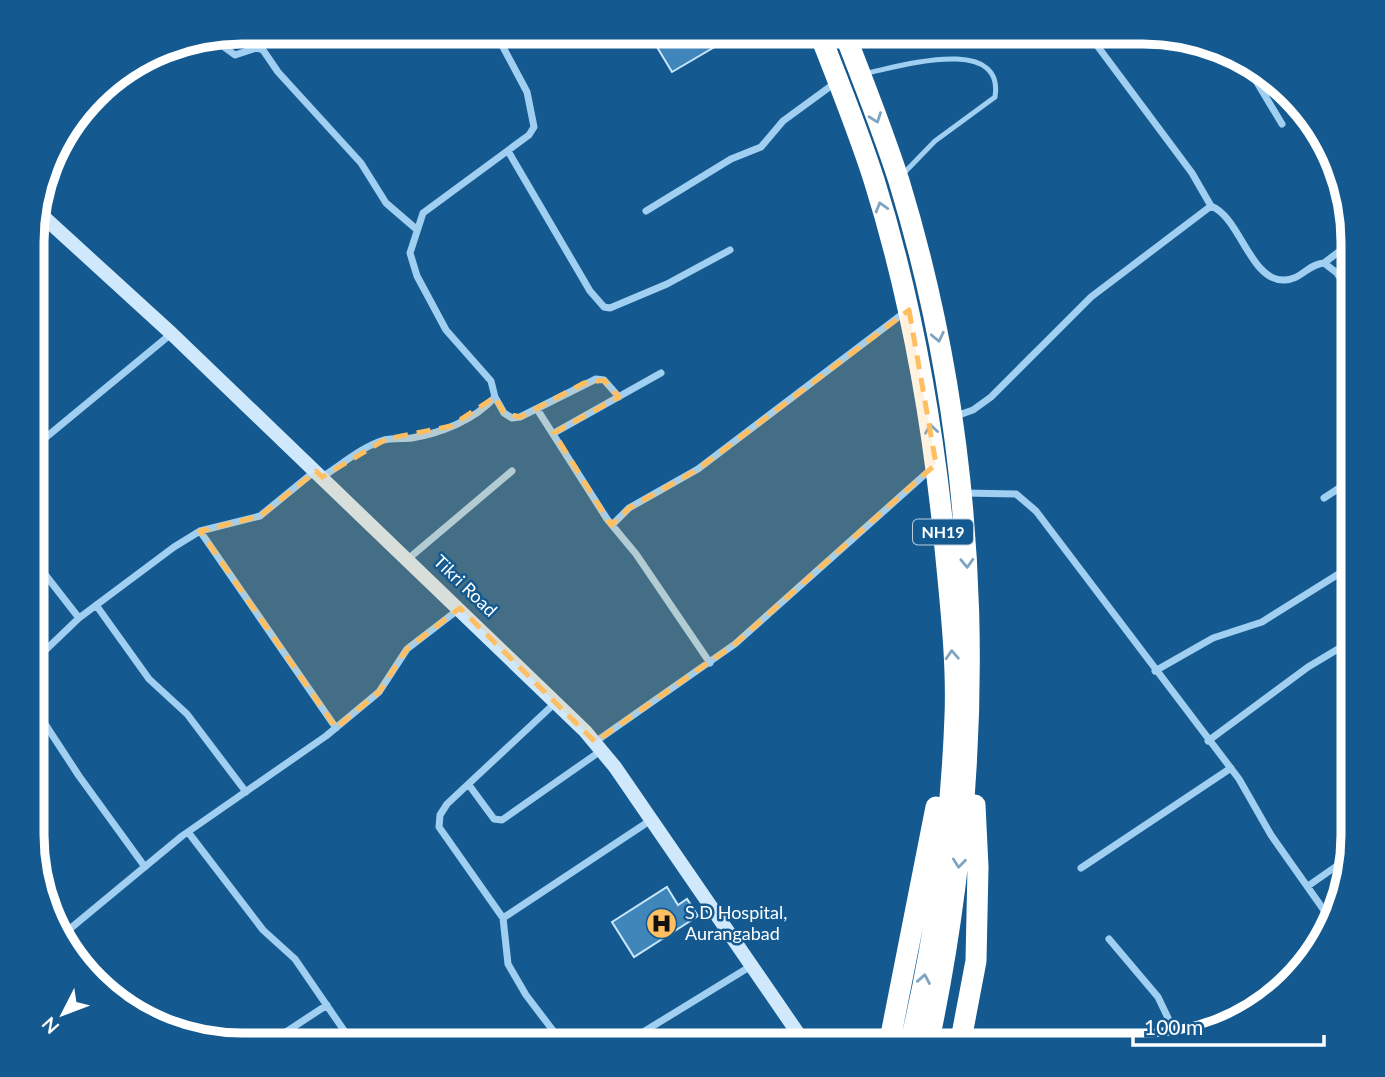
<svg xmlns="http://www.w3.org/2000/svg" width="1385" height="1077" viewBox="0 0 1385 1077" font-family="Lato,sans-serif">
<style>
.building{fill:#4186ba;stroke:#c8e6fc;stroke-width:2}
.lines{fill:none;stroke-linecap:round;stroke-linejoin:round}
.lane{stroke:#a1cff1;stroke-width:5}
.street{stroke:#a1cff1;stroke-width:7}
.secondary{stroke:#cfe8fb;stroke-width:14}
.highway{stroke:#fff;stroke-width:21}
.oneway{stroke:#7ea4c2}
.marked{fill:#ffbe60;fill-opacity:0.2;stroke:#ffbe60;stroke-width:5;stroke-dasharray:14 9;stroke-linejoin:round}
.labels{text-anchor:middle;stroke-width:5;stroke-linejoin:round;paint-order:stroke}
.shield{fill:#145a90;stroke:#b8cede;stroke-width:2}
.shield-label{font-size:16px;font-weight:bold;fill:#fff}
.street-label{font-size:18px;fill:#fff;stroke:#145a90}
.poi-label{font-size:18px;fill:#fff;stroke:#145a90;text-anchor:start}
.rim{fill:none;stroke:#fff;stroke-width:9}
</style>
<rect width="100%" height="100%" fill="#145a90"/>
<path class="building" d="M660 32H740L672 72 651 37Z
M667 887 678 905 687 899 698 916 634 957 612 922Z"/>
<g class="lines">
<path class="lane" d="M867 73C898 67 1005 34 995 97L935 141 902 175"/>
<path class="street" d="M1087 32 1192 173 1211 206
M220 35 224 47 235 55 256 48 263 50 278 72 361 163 386 203 415 228
M503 46 530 32
M1243 59 1282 124
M508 151 590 291 604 307 610 308 667 284 730 250
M646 211 731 159 761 147 783 121 835 83
M1324 263 1353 241
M495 397 504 413 512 418 520 417 596 379 604 380 619 397
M537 409 607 519 636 554 710 663
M953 417 973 410 991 397 1091 297 1211 206C1240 217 1250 280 1283 280 1300 281 1308 264 1324 263L1337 273 1353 298
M554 433 661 373
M33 448 171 334
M322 477C341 465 363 446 384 440 393 438 403 439 412 438 441 433 475 420 495 397L491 381 446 330 417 276 410 253 423 213 529 135 534 127 527 92 495 32
M964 493 1016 494 1036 511 1239 779 1271 835 1333 923
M1324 498 1353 479
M612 525 629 508 698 469 905 312
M200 531 336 728
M33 559 79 618
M408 559 512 471
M96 605 149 679 187 714 246 792
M32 663 79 618 174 547 200 531 260 516 315 471
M1155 671 1213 638 1262 622 1353 565
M555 703 447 804 440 815 439 827 503 918 508 964 526 995 564 1045
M32 704 79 776 145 867
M1208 741 1308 667 1353 640
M595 742 735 644 931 469
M469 785 494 819 502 820 602 750
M188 832 263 930 295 959 354 1045
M1081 868 1231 768
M1308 886 1351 856
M503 918 651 820
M60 937 182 836 326 736 379 692 407 649 459 609
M1109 939 1158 997 1178 1039
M266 1045 327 1005
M622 1045 751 966"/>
<path class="secondary" d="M35 209 172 334 585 731 615 767 806 1045"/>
<path class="highway" d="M819 32C838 81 858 130 874 180 913 304 934 430 946 558 951 610 957 665 955 716 951 826 935 939 910 1045
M844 32C863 81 883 131 899 181 985 462 989 759 928 1045
M889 1045 936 807
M960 1045 976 961 978 867 975 805"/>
</g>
<defs><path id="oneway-chevron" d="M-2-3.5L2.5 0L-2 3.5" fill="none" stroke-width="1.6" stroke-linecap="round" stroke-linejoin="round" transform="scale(1.75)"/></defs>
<g class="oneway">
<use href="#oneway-chevron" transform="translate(876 118) rotate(70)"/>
<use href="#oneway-chevron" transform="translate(881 207) rotate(-106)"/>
<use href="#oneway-chevron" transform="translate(938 337) rotate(78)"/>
<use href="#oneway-chevron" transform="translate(931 429) rotate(-98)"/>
<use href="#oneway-chevron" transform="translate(967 563) rotate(88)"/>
<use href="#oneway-chevron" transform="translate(952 655) rotate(-93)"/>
<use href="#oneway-chevron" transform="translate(959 863) rotate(96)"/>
<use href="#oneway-chevron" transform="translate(924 979) rotate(-80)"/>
</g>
<path class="marked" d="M909 310 936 464 735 644 595 742 460 608 407 649 379 692 336 728 200 531 260 516 316 471 322 477 386 439 451 426 495 397 504 413 520 417 584 383 604 380 619 397 554 433 611 525 629 508 698 469Z"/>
<defs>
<symbol id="hospital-disc" viewBox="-11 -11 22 22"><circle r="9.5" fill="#ffbe60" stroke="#145a90"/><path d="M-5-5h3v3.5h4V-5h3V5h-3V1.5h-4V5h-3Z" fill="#111"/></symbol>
</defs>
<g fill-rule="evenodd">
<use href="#hospital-disc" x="644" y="906" width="35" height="35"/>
</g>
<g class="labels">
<rect class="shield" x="913" y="519.5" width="60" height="25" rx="5"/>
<g class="shield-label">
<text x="943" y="538">NH19</text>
</g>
<g class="street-label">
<text transform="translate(465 586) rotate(44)" y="6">Tikri Road</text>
</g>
<g class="poi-label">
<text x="685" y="919">S D Hospital,<tspan x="685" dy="21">Aurangabad</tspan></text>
</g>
</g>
<path d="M0 0H1385V1077H0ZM242 44H1143A198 198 0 0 1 1341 242V835A198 198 0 0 1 1143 1033H242A198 198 0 0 1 44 835V242A198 198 0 0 1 242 44Z" fill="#145a90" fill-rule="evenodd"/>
<path class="rim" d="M242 44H1143A198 198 0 0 1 1341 242V835A198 198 0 0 1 1143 1033H242A198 198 0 0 1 44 835V242A198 198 0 0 1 242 44Z"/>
<g transform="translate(63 1014) rotate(228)" stroke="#145a90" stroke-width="5" paint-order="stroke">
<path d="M0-5L12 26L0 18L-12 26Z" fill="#ffffff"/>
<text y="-10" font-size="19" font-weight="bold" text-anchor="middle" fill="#ffffff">N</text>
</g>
<path d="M1133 1035v10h191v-10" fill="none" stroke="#ffffff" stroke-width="3.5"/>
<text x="1144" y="1035" font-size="21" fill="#ffffff" stroke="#145a90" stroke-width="5" paint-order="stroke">100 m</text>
</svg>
